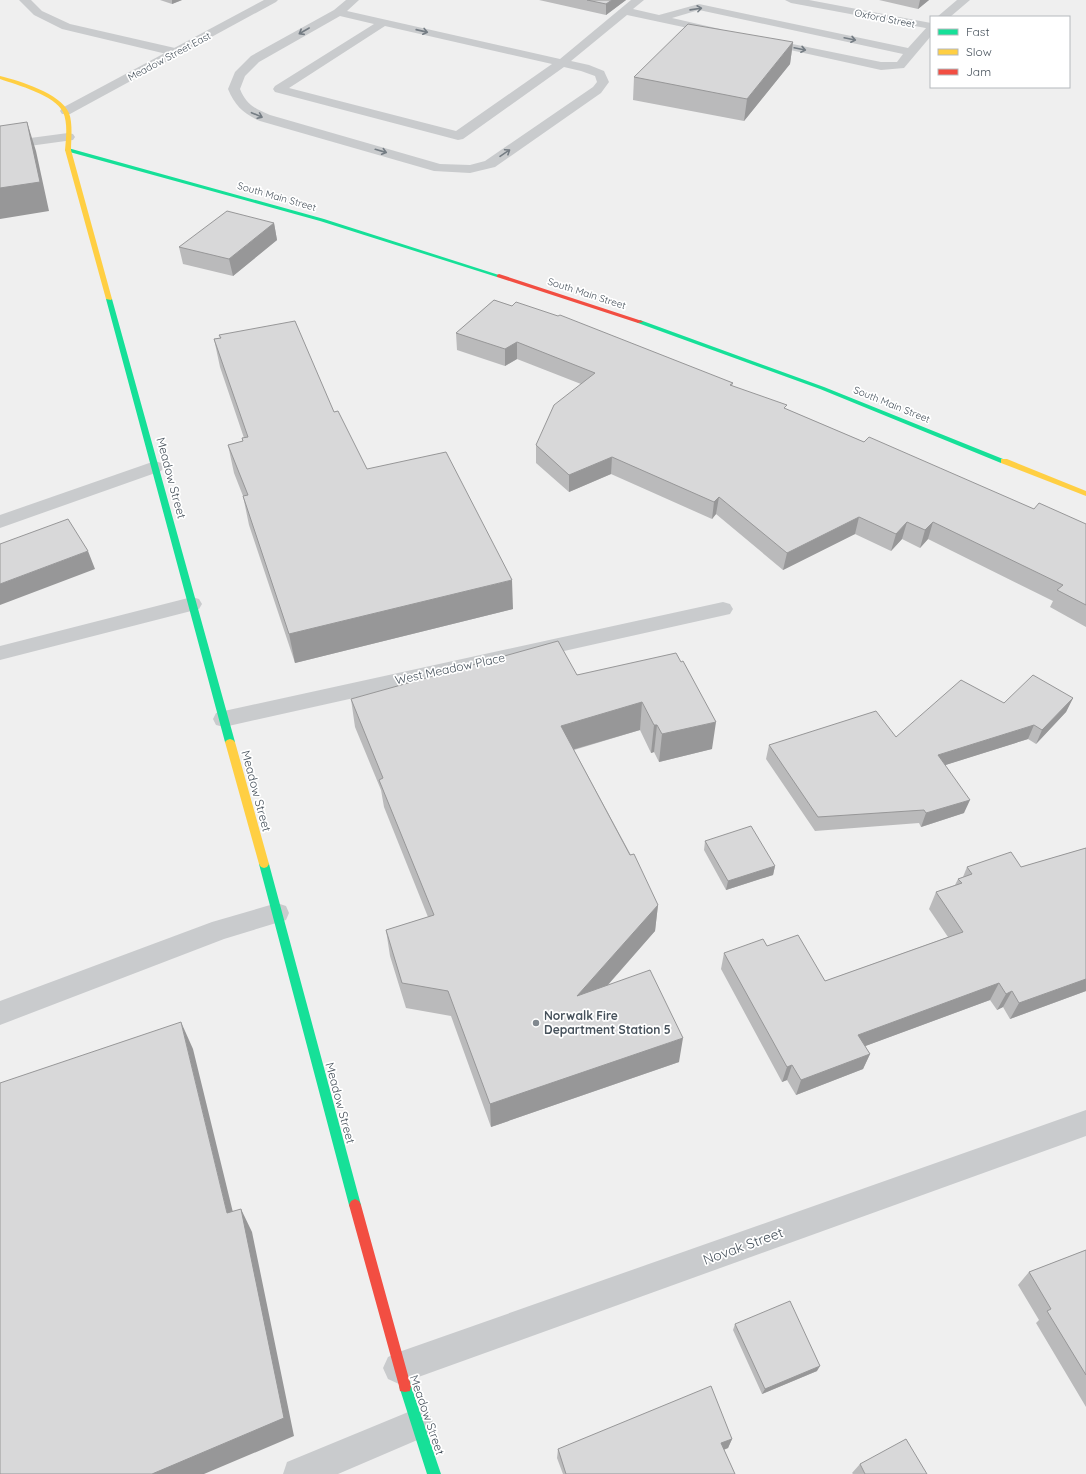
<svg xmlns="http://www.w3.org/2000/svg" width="1086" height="1474" viewBox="0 0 1086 1474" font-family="Quicksand,sans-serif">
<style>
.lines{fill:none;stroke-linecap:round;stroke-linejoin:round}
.lane{fill:#c9cbcd;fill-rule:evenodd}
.street{fill:#c9cbcd;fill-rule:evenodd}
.fast{fill:#16e098;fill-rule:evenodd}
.slow{fill:#ffcf43;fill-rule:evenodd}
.jam{fill:#f24e42;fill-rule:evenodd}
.wall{fill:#bababb}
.shaded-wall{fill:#979798}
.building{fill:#d8d8d9;stroke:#979798}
.oneway{stroke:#747c83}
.poi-dot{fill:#81888f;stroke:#fff;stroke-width:1.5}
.labels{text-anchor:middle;stroke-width:3.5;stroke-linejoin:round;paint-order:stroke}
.far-street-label{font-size:10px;fill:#46515b;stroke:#fff}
.street-label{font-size:12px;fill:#46515b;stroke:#fff}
.poi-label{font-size:12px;font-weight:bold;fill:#46515b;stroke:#fff;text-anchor:start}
.near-street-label{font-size:14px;fill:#46515b;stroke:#fff}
</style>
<rect width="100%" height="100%" fill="#efefef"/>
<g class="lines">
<path class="lane" d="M19 0H31L42 11 70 24 175 48 179 49 181 52 179 55 175 56 62 29 34 15Z
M346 0H359L347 11 560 59 631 0H644L633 9 659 15 699 4 908 48 927 27 931 26V36L904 68 881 70 763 44 759 43 757 41 759 39 763 38 881 62H897L903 54 699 10 672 18 720 29 722 31 720 33 716 34 627 15 571 61 589 65 604 71 609 82 601 93 495 167 470 173 434 171 260 121C244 114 235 106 228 89L235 72 251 56 334 10ZM340 16 374 24 275 86 273 89 275 92 458 140 463 139 564 67 581 71 595 76 597 82 593 87 485 161 470 165 440 164 270 115C255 109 246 104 240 89L245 76 259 62ZM385 26 552 64 456 131 289 88Z
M68 133 73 134 75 137 73 140 0 150V142Z
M155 461 161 463 164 467 161 471 0 528V515Z
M192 597 199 599 202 604 199 609 0 660V646Z
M277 903 286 906 289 913 286 920 224 939 0 1025V1001L212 922Z
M418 1408 429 1413 434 1424 429 1435 338 1474H283L287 1462Z"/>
<path class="street" d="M264 0H278L276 2 70 114H62L60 111 62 108Z
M785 0H809L931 23V29L791 3Z
M957 0H970L950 17H937Z
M723 602 730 604 733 609 730 614 224 727 216 725 213 719 216 713 224 711Z
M1086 1110V1136L399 1384 388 1379 383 1368 388 1357 399 1352Z"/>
<path class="fast" d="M68 148 324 219 502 276 497 277 320 221 66 151 65 150Z
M107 298 112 299 235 742 233 744H227L225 742 106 299Z
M640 320 824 387 1008 461 1007 463H1001L820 389 638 323 637 322Z
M264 860 267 861 269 864 361 1205 359 1209 355 1211 351 1209 349 1205 259 864 261 861Z
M405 1380 410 1381 411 1386 441 1474H427L399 1386 400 1381Z"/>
<path class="slow" d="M0 76C20 81 60 93 69 113 73 124 71 139 71 150L112 299 111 300 106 299 65 150C66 138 68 123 63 112 55 95 17 85 0 79Z
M1001 459H1007L1086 491V496L1001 463Z
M230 739 233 740 235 742 269 864 267 867 264 868 261 867 259 864 225 742 227 740Z"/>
<path class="jam" d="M499 274 642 321 643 322 638 323 497 277V275Z
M355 1199 359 1201 361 1205 411 1386 410 1391 405 1392 400 1391 399 1386 349 1205 351 1201Z"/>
</g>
<path class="wall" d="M160 0H182L172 4Z
M539 0H626L606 15Z
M879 0H929L918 9Z
M793 42 790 64 744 121 633 100 634 77Z
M274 223 277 240 233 276 183 264 179 247Z
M494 300 733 383 732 386 864 442 1034 509 1086 524V627L1050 607 1053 601 928 539 920 548 902 539 891 551 855 534 783 570 716 514 712 519 611 474 569 492 536 463V445L581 384 517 359 505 366 457 350 456 333Z
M219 335 334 412 367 469 513 609 295 663 249 525 243 496 234 473 228 445 243 441 242 438H244L220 367 214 339 220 338Z
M681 662 712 749 659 762 654 752 651 753 640 730 574 750 658 905 655 931 608 985 679 1062 491 1127 451 1016 406 1008 390 956 386 930 428 917 384 807 381 790 355 727 351 699 577 675Z
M1073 698 1066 712 1036 744 1028 739 945 765 964 813 921 827 919 823 815 831 766 759 769 745 896 737 1004 703Z
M705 841 775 866 773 875 726 890 704 850Z
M1086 848V991L1010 1019 1003 1007 997 1010 990 1000 865 1046 870 1054 863 1069 796 1095 787 1080 782 1082 721 969 724 953 767 946 825 981 948 937 929 909 936 892 955 885 958 879 963 877 967 867H1021Z
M1086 1250V1407L1036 1323 1039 1320 1018 1285 1029 1272Z
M735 1324 817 1371 762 1394 733 1330Z
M732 1439 728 1448 724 1450 735 1474H563L557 1458 558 1449Z
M860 1464 927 1474H853L852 1473Z"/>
<path class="shaded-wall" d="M172 0H182L172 4Z
M612 0H626L606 15V4Z
M920 0H929L918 9Z
M793 42 790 64 744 121 747 99Z
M27 122 36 151 49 211 0 219V188Z
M274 223 277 240 233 276 229 259Z
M517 342V359L505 366V349Z
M612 457 611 474 569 492V475Z
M719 497 716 514 712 519 714 502Z
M859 517 855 534 783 570 787 553Z
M907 522 902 539 891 551 896 534Z
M933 522 928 539 920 548 925 530Z
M88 551 95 569 0 605V584Z
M512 580 513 609 295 663 289 634Z
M1073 698 1066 712 1036 744 1042 730Z
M642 702 640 730 561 753V726Z
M716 722 712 749 659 762 662 734Z
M654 725H657L654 752 651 753Z
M1034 725 1028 739 933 769 938 755Z
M970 800 964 813 921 827 926 813Z
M775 866 773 875 726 890 728 881Z
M658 905 655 931 576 1021 577 996Z
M1086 979V991L1010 1019 1019 1003Z
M999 983 990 1000 852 1051 858 1035Z
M1012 991 1003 1007 997 1010 1006 994Z
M181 1022 193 1049 239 1237 227 1213Z
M683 1038 679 1062 491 1127 490 1104Z
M870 1054 863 1069 796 1095 801 1080Z
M792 1065 787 1080 782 1082 787 1067Z
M241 1209 252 1232 294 1436 204 1474H152Z
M820 1366 817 1371 762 1394 765 1389Z
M732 1439 728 1448 717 1452 721 1443Z"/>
<path class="building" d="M587 0H612L606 4Z
M688 24 793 42 747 99 634 77Z
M27 122 40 182 0 188V126Z
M227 211 274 223 229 259 179 247Z
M494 300 512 306 516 302 558 316 560 315 733 383 730 385 787 405 784 408 864 442 869 437 1034 509 1039 503 1086 524V605L1057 590 1063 585 933 522 925 530 907 522 896 534 859 517 787 553 719 497 714 502 612 457 569 475 536 445 554 405 595 373 517 342 505 349 456 333Z
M295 321 334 412 338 411 367 469 446 452 512 580 289 634 243 496 248 495 228 445 243 441 242 438 248 437 214 339 221 338 219 335Z
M68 519 88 551 0 584V544Z
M558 641 577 675 676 653 681 662 683 661 716 722 662 734 657 725H654L642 702 561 726 630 855 634 854 658 905 577 996 650 970 683 1038 490 1104 448 991 402 983 386 930 434 915 379 780 383 778 351 699Z
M1033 675 1073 698 1042 730 1034 725 938 755 970 800 926 813 924 810 818 817 769 745 876 711 896 737 961 680 1004 703Z
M751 826 775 866 728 881 705 841Z
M1086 848V979L1019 1003 1012 991 1006 994 999 983 858 1035 870 1054 801 1080 792 1065 787 1067 724 953 763 939 767 946 798 935 825 981 963 932 936 892 962 883 958 879 972 874 967 867 1011 852 1021 867Z
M181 1022 227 1213 241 1209 284 1418 152 1474H0V1083Z
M1086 1250V1375L1047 1311 1051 1309 1029 1272Z
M790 1301 820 1366 765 1389 735 1324Z
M711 1386 732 1439 721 1443 735 1474H566L558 1449Z
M906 1439 927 1474H865L860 1464Z"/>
<defs><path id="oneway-shaft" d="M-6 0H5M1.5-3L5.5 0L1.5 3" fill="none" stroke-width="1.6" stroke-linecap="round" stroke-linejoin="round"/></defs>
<g class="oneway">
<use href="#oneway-shaft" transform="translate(696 9) rotate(-8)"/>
<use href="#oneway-shaft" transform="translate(304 31) rotate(150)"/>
<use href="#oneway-shaft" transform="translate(422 31) rotate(13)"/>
<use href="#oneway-shaft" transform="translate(850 39) rotate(12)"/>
<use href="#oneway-shaft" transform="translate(800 49) rotate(12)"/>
<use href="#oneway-shaft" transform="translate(257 115) rotate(23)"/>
<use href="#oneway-shaft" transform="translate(381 151) rotate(16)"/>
<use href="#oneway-shaft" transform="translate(505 153) rotate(-34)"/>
</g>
<circle class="poi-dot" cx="536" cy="1023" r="4"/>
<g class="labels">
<g class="far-street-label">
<text transform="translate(885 18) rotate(11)" y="4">Oxford Street</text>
<text transform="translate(169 56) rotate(-28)" y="4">Meadow Street East</text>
<text transform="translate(277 196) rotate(16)" y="4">South Main Street</text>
<text transform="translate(587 293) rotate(18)" y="4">South Main Street</text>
<text transform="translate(892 404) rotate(22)" y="4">South Main Street</text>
</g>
<g class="street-label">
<text transform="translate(171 478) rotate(75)" y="4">Meadow Street</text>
<text transform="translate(450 669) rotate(-12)" y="4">West Meadow Place</text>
<text transform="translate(256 791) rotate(75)" y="4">Meadow Street</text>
<text transform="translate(340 1103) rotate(75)" y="4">Meadow Street</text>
<text transform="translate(427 1415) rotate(71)" y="4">Meadow Street</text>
</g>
<g class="poi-label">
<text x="544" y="1020">Norwalk Fire<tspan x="544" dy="14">Department Station 5</tspan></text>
</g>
<g class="near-street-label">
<text transform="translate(743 1246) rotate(-20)" y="5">Novak Street</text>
</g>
</g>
<rect x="930" y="16" width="140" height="72" fill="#ffffff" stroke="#b5b9bd"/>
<rect x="938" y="29" width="20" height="6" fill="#16e098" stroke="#b5b9bd"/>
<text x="966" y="36" font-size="12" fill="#46515b">Fast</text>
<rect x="938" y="49" width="20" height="6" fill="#ffcf43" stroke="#b5b9bd"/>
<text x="966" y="56" font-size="12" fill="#46515b">Slow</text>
<rect x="938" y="69" width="20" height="6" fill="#f24e42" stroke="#b5b9bd"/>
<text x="966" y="76" font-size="12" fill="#46515b">Jam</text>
</svg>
